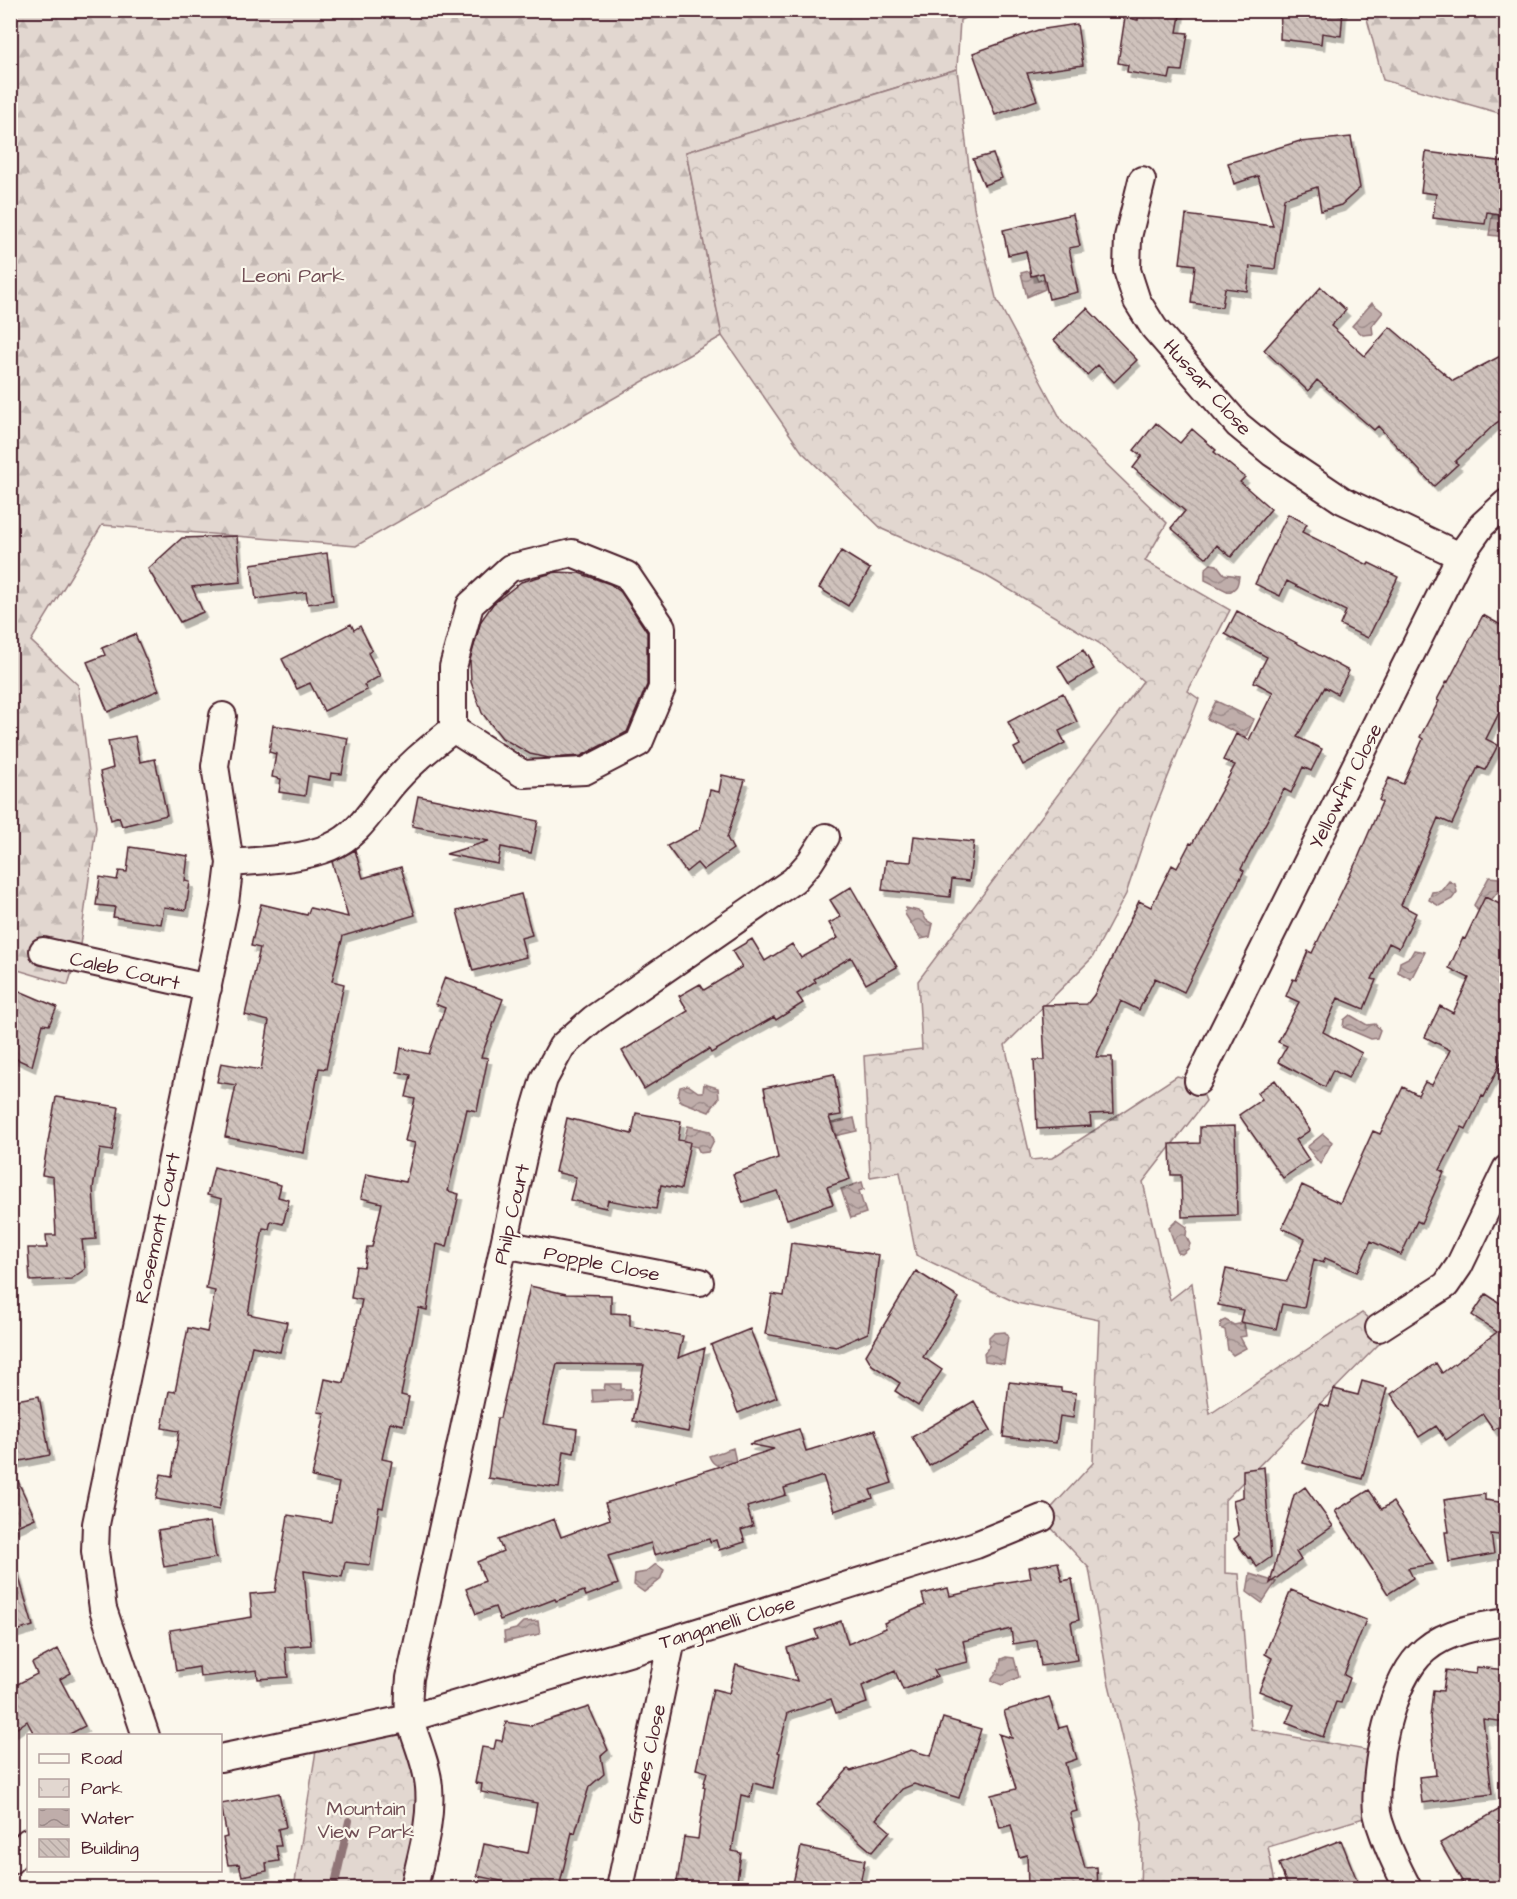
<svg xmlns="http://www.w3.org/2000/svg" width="1517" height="1899" viewBox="0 0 1517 1899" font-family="'Architects Daughter',sans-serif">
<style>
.forest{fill:url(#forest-firs);stroke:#967b7e;stroke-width:1.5}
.park{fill:url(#park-crowns);stroke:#967b7e;stroke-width:1.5}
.water{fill:url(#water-waves);stroke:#907477;stroke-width:1.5}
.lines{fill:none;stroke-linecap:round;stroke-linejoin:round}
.stream{stroke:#907477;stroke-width:8}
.building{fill:url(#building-back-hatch);stroke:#4a1f2b;stroke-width:1.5;filter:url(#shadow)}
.minor-casing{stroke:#4a1f2b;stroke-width:30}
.minor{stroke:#fbf7ec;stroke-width:26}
.labels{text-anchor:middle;stroke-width:4.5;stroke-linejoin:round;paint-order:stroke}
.park-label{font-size:20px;fill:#704d54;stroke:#fbf7ec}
.street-label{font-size:20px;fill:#4a1f2b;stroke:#fbf7ec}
</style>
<defs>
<pattern id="forest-firs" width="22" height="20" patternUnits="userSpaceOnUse" patternTransform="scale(1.5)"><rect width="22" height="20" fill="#e2d7d0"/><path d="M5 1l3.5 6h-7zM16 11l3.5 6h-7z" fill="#c3b8b3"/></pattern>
<pattern id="park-crowns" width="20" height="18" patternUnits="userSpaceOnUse" patternTransform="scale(1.5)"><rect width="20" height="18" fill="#e2d7d0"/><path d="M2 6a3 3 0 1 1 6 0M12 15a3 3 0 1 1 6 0" fill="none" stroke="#c3b8b3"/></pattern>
<pattern id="water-waves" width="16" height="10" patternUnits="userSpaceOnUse" patternTransform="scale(1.5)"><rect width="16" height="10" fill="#bfadaa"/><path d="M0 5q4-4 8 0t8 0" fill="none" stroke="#9d8c8b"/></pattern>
<pattern id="building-back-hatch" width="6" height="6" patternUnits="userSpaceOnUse" patternTransform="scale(1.5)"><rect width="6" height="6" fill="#cfc2bc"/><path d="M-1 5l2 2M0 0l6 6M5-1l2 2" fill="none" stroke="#b3a6a2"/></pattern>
<filter id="shadow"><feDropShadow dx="3.5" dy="6" stdDeviation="0" flood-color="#0004"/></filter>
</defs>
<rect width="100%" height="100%" fill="#fbf7ec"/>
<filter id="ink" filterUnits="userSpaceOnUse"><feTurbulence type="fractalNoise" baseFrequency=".0167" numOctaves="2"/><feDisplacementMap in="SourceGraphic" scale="12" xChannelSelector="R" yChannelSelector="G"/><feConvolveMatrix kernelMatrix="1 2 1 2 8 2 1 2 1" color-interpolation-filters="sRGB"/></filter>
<g filter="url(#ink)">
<path class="forest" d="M10 11H981L960 20 957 69 686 152 722 336 356 546 102 525 31 641 78 685 96 827 80 945 68 985 11 968Z
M1365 11H1506V115L1383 80Z"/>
<path class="park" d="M957 69 974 208 996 298 1062 421 1167 523 1145 561 1230 610 1188 691 1199 699 1150 822 1126 894 1092 958 1005 1045 1031 1160 1052 1158 1177 1076 1198 1081 1206 1101 1143 1182 1170 1300 1192 1283 1210 1414 1362 1313 1379 1328 1381 1342 1225 1500V1573L1239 1574 1251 1729 1382 1753 1377 1814 1268 1847 1276 1888H1140L1142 1823 1108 1680 1089 1568 1042 1518 1093 1463 1099 1320 1017 1303 916 1255 900 1172 870 1177 864 1056 922 1049 918 981 1143 681 1099 643 983 574 882 529 802 452 722 336 686 152Z
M410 1718 429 1815 413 1888H294L318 1738Z"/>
<path class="water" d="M1493 210 1506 212V237L1489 235Z
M1033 270 1038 281 1043 279 1045 289 1027 297 1021 273Z
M1372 303 1383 312 1372 326 1373 334 1363 335 1352 326Z
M1211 564 1217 565 1224 574 1239 576C1238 585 1237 588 1229 592L1205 580V569Z
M1216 701 1254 719 1246 737 1207 719Z
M1489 877 1499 878 1500 889 1484 909 1477 910 1474 905Z
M1449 881 1455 884 1457 892 1452 899 1439 906 1429 900 1432 892 1441 891Z
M906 908 922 912 926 920 933 924 930 937 921 939 905 914Z
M1414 950 1425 952 1411 979 1398 972 1400 962 1410 957Z
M1350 1015 1367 1025 1375 1024 1380 1030 1377 1038 1371 1039 1343 1027 1344 1020Z
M704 1084 718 1088 719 1098 709 1112 680 1101 678 1095 680 1087 688 1085 698 1092H703Z
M854 1118 857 1131 830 1137 827 1124Z
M688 1126 710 1131 714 1140 708 1152 700 1153 697 1147 683 1144Z
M1323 1134 1332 1142 1320 1164 1307 1147Z
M862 1182 864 1189 859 1191 866 1213 851 1218 841 1189Z
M1177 1220 1187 1227 1186 1236 1190 1244 1188 1249 1182 1254 1178 1253 1169 1228Z
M1225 1320 1234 1325 1244 1323 1246 1336 1240 1337 1246 1348 1233 1355 1228 1350 1225 1330 1220 1328 1221 1322Z
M1005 1332 1008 1336 1004 1364 985 1361 984 1354 989 1346V1337L993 1333Z
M605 1384H621V1389H631V1400L593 1402 592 1390H604Z
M733 1448 737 1466C724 1467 714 1469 709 1456Z
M656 1564 664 1570 660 1580 644 1592 634 1585 635 1574 646 1572Z
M1250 1574 1276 1582 1262 1603 1247 1592Z
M538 1621 540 1634 505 1642 504 1632 516 1629 523 1622Z
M1006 1657 1014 1658 1019 1677 1002 1685 992 1681V1678L999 1669 1001 1659Z"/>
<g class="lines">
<path class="stream" d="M334 1888 349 1821"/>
</g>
<path class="building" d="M1139 10H1181L1177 32 1188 33 1182 71 1171 70 1169 79 1127 72 1128 65 1118 63 1125 17 1138 20Z
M1281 10H1343L1341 36 1322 33 1321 44 1280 39Z
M1077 24 1083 65 1027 73 1037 100 995 115 973 53 1038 30Z
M1351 137 1360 188 1341 205 1321 211 1317 187 1284 198 1275 269 1250 266 1247 291 1225 288 1222 307 1191 303 1195 265 1180 263 1186 215 1273 226 1258 176 1234 184 1228 163 1300 141V142Z
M1426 152 1506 162V215L1487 212 1485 224 1433 218 1436 194 1421 192Z
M993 154 1002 178 984 185 973 159Z
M1073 214 1080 246 1069 248 1078 292 1049 299 1043 273 1031 276 1026 251 1008 255 1003 230Z
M1321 287 1346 310 1331 326 1365 356 1390 327 1453 381 1506 353V417L1496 423 1455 462 1458 464 1434 486 1378 426 1374 430 1317 380 1308 391 1264 350Z
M1087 308 1137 360 1114 382 1098 365 1087 375 1054 340Z
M1156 423 1180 443 1192 429 1216 450 1214 452 1245 477 1240 482 1271 509 1231 557 1217 545 1207 558 1171 528 1185 511 1133 468 1142 456 1134 450Z
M1288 514 1307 524 1302 532 1368 565 1369 563 1398 577 1368 638 1340 625 1346 611 1287 581 1280 596 1255 584Z
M237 536 241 582 192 587 203 612 180 622 148 569 182 538Z
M841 551 870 569 848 606 819 588Z
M327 553 333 600 308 604 306 592 256 599 251 564Z
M556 572 579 573 610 584 621 592 647 632V685L627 732 581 756 549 758 530 754 502 738 482 713 471 682 470 660 481 621 493 604 521 582Z
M1237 611 1349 671 1337 694 1325 687 1297 737 1322 749 1311 771 1303 767 1291 793 1284 789 1241 869 1244 871 1184 992 1155 978 1139 1010 1121 1001 1096 1057H1112L1114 1113 1090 1114 1091 1126 1037 1129 1034 1060H1045L1042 1005 1087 1004 1094 995 1139 901 1151 907 1172 865 1177 868 1190 843 1192 844 1235 765 1223 760 1236 734 1249 740 1273 692 1254 682 1267 657 1225 634Z
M1483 615 1506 628V699L1486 739 1498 745 1485 770 1478 767 1452 824 1438 818 1401 905 1416 913 1399 948 1389 943 1372 979 1376 980 1364 1009 1338 998 1323 1032 1362 1053 1348 1078 1333 1070 1325 1087 1278 1062 1287 1046 1278 1042 1299 1002 1286 996 1293 979 1296 980 1308 951 1312 953 1358 858 1382 802 1379 800 1389 778 1403 784 1423 739 1420 737 1439 701 1437 700 1447 681 1448 682Z
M351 624 354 630 360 626 372 650 368 653 380 676 364 685 367 690 324 711 310 683 297 689 282 659Z
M135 634 159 690 108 712 87 662 105 655 102 648Z
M1083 650 1094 669 1069 684 1058 666Z
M1063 693 1077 722 1059 731 1065 743 1023 765 1014 748 1020 745 1008 722Z
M273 725 348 738 342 774 331 773 330 780 308 776 305 796 279 792 281 779 272 777 276 754 269 752Z
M135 736 140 762 155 759 167 815 122 826 119 817 111 820 100 772 113 768 108 741Z
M722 775 745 780 727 838 733 849 703 870 697 863 686 872 667 846 700 829 710 790 719 792Z
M418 796 538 821 531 853 501 847 498 864 446 854 489 841 412 826Z
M914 836 974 842 969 881 952 879 950 897 882 890 886 860 911 862Z
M130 847 188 856 185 881 190 882 186 910 164 907 161 924 113 917 115 907 96 905 100 877 117 880 119 871 127 872Z
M355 850 363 878 401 867 415 915 343 936 332 981 344 984 326 1069 319 1068 304 1153 225 1137 236 1085 217 1082 221 1063 261 1070 269 1021 245 1015 260 948 251 946 261 904 307 915 310 908 348 917 332 862Z
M851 887 897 967 866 984 851 957 814 979 816 982 797 994 803 1003 776 1020 774 1017 711 1053 709 1049 644 1089 622 1051 688 1011 679 996 700 984 704 990 742 967 732 951 752 939 765 961 792 944 801 958 838 938 829 923 841 917 830 900Z
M521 894 532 935 521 938 526 957 473 971 457 911Z
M1485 897 1506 907V1052L1484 1097 1482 1096 1466 1129 1462 1127 1440 1170 1444 1172 1421 1223 1417 1221 1401 1255 1371 1241 1357 1272 1325 1258 1323 1263 1314 1259 1304 1308 1282 1304 1276 1329 1240 1322 1243 1310 1218 1305 1226 1269 1287 1281 1305 1239 1282 1228 1302 1185 1340 1203 1373 1131 1380 1134 1403 1087 1418 1095 1425 1082 1432 1085 1450 1050 1425 1037 1440 1006 1453 1013 1469 978 1449 968 1463 938 1465 939Z
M445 977 503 999 481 1057 488 1058 477 1111 467 1109 448 1191 459 1194 447 1247 437 1244 427 1310 419 1308 401 1395 409 1397 403 1425 390 1422 382 1459 392 1461 383 1508 379 1507 370 1565 345 1562 342 1577 304 1571 311 1645 285 1647 288 1677 258 1679 257 1670 200 1677 199 1667 176 1671 170 1630 252 1617 250 1594 275 1592 288 1515 331 1522 339 1483 312 1477 325 1413 318 1412 325 1379 344 1383 362 1300 351 1298 356 1266 364 1267 367 1247H372L382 1203 361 1198 366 1174 406 1182 415 1143 405 1141 415 1099 406 1097 411 1075 397 1072 401 1048 429 1054 445 1008 435 1004Z
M10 987 57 1007 49 1025 43 1024 32 1066 10 1056Z
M834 1074 841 1115 829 1117 850 1179 827 1187 833 1204 787 1219 777 1191 743 1202 733 1174 778 1158 764 1088Z
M1275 1080 1310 1130 1296 1140 1309 1160 1283 1178 1239 1115 1262 1099 1257 1093Z
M56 1097 119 1107 112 1151 100 1149 93 1188 96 1239 82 1240 85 1269 71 1279 30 1281 28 1248H47L46 1235H56L53 1177 42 1175Z
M636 1113 681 1121 678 1140 690 1142 681 1189 661 1185 656 1209 608 1200 606 1208 570 1200 576 1177 555 1172 567 1118 632 1134Z
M1235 1126 1237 1215 1182 1217 1181 1175H1171L1170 1144 1200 1143V1127Z
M214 1167 281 1185 278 1197 289 1200 283 1224 271 1221 269 1229 263 1228 248 1314 287 1322 280 1352 252 1346 232 1436 219 1510 156 1499 161 1474 172 1476 179 1431 162 1428 169 1391 175 1392 188 1328 207 1332 215 1291 206 1289 222 1199 207 1195Z
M791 1243 879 1255 868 1333 836 1347 765 1334 772 1294 784 1296Z
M916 1271 959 1298 923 1357 942 1370 918 1406 895 1391 900 1383 872 1365 866 1355Z
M530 1286 566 1294 611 1295V1313L630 1314V1326L683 1336 678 1358 705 1348 688 1432 633 1421 644 1365 557 1364 543 1424 577 1429 574 1453 564 1451 559 1488 488 1478 497 1418H500Z
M1486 1294 1506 1307V1421L1494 1430 1483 1414 1446 1440 1436 1426 1419 1437 1391 1394 1436 1363 1442 1373 1497 1332 1472 1315Z
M750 1329 777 1397 738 1413 711 1345Z
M1362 1381 1387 1388 1362 1479 1303 1463 1319 1404 1329 1407 1334 1389 1358 1395Z
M1009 1382 1061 1388V1391L1076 1393 1073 1418 1060 1416 1056 1443 1003 1437Z
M39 1396 50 1455 10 1463V1401Z
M974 1401 991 1430 929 1466 912 1437Z
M799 1429 806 1451 875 1430 892 1483 870 1490 873 1498 834 1511 823 1476 784 1488 786 1495 747 1507 753 1526 741 1530 745 1542 719 1550 716 1540 710 1542 709 1539 654 1555 651 1543 608 1556 618 1584 586 1596 584 1591 556 1601 555 1599 500 1620 495 1607 476 1614 466 1589 485 1581 477 1562 503 1551 498 1540 554 1519 561 1537 610 1519 605 1503 677 1482 676 1480 774 1449 749 1444Z
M10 1464 35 1518 10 1529Z
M1264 1467 1271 1557 1257 1567 1250 1557 1248 1558 1234 1539 1239 1535 1233 1500 1243 1497V1470Z
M1305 1487 1333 1526 1296 1552 1301 1560 1270 1583 1294 1495Z
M1369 1490 1382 1509 1393 1502 1433 1564 1408 1568 1413 1578 1388 1594 1335 1511Z
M1485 1494V1500L1506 1503V1536L1491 1534 1494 1554 1449 1562 1445 1532H1449L1444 1500Z
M210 1522 216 1558 164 1567 158 1530Z
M1058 1562 1062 1581 1072 1579 1079 1620 1071 1622 1077 1660 1041 1666 1037 1640 1013 1644 1011 1629 963 1641 968 1662 934 1670 937 1676 903 1690 895 1671 862 1686 867 1703 836 1713 831 1699 788 1713 778 1752 780 1753 773 1788 753 1783 750 1797 741 1795 732 1851 741 1853 736 1888H676L684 1837 698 1839 705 1787H703L707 1772 696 1769 713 1689 729 1693 736 1665 797 1681 787 1648 818 1638 815 1630 841 1621 848 1644 886 1628 884 1623 925 1605 922 1594 948 1588 950 1596 995 1586V1584L1031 1578 1029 1567Z
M16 1567 33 1626 10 1633V1568Z
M1291 1590 1366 1620 1344 1675 1350 1678 1341 1703 1336 1702 1323 1737 1286 1723 1294 1705 1259 1691 1272 1658 1265 1654Z
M58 1649 71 1673 60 1679 85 1726 66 1736H35L27 1721 10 1733V1688L37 1674 32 1663Z
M1477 1667 1506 1670V1722L1483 1719 1492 1794 1422 1803 1419 1777 1436 1775 1430 1718 1433 1690 1443 1691 1446 1670 1476 1674Z
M1049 1697 1059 1728 1067 1726 1077 1759 1065 1763 1077 1811 1070 1813 1085 1868 1097 1867 1098 1888H1028L1027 1855 1019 1857 1011 1825 1000 1828 991 1795 1016 1789 999 1734 1012 1738 1004 1711Z
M589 1707 608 1750 601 1756 604 1774 589 1787 575 1833 572 1832 559 1888H505L506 1882 477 1876 484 1844 528 1853 537 1803 481 1792 482 1784 475 1783 482 1747 494 1749 496 1740 502 1741 506 1722 530 1726Z
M943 1718 981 1729 959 1798 914 1784 902 1789 876 1819 890 1831 872 1852 817 1805 848 1769 851 1771 911 1750 931 1756Z
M279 1793 286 1827 278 1829 281 1846H276L279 1861 266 1863 267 1871 242 1876 239 1864 228 1865 223 1838 227 1837 221 1804Z
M1500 1809 1506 1822V1888H1466L1440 1843Z
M1341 1840 1360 1888H1288L1279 1864Z
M801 1847 865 1860 859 1888H792Z"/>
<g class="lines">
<defs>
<path id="minor" d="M1142 180 1128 237 1127 270 1137 301 1154 328 1238 425 1272 453 1342 500 1460 556
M230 863C263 860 299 860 330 847 359 835 372 809 391 786 409 764 431 747 453 729V667L470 605 510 568 572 553 627 575 662 627V688L639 743 585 771 523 774 453 729
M43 951 208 988
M1198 1081 1460 556 1482 525 1506 503
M504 1244 700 1282
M1379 1328 1446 1285 1459 1266 1506 1169
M146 1736 103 1609 95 1551 96 1524 225 903 230 863 215 766 223 716
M220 1758 410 1718 672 1640 976 1545 1042 1518
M10 1861 28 1842
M414 1888C421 1855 432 1822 429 1787 427 1763 416 1742 410 1719 407 1706 409 1691 410 1678L504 1244 530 1126 544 1079 562 1046 593 1019 794 880 810 862 826 837
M620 1888 672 1640
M1408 1888C1398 1869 1389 1851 1382 1830 1380 1825 1378 1818 1377 1813 1373 1769 1390 1679 1425 1650 1447 1631 1479 1626 1506 1622"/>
</defs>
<use href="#minor" class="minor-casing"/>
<use href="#minor" class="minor"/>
</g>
</g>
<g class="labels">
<g class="park-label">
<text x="293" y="282">Leoni Park</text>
<text x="366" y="1815">Mountain<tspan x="366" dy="23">View Park</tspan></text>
</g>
<g class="street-label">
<text transform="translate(1208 387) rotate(48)" y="7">Hussar Close</text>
<text transform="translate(1345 786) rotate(-63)" y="7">Yellowfin Close</text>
<text transform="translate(125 970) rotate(13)" y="7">Caleb Court</text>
<text transform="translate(511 1214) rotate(-77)" y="7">Philp Court</text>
<text transform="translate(157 1228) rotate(-78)" y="7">Rosemont Court</text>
<text transform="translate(602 1263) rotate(11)" y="7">Popple Close</text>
<text transform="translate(727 1622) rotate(-17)" y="7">Tanganelli Close</text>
<text transform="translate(646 1764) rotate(-78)" y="7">Grimes Close</text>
</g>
</g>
<rect width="1517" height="1899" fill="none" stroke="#fbf7ec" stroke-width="36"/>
<rect x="18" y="18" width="1481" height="1863" fill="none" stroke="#4a1f2b" stroke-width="2" filter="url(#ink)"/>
<rect x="27" y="1734" width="195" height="138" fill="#fbf7ec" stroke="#b4a19f" stroke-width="1.5"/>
<rect x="39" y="1754" width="30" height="9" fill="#fbf7ec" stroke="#b4a19f" stroke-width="1.5"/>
<text x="81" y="1764" font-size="18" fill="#4a1f2b">Road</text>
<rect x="39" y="1779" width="30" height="18" fill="url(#park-crowns)" stroke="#b4a19f" stroke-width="1.5"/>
<text x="81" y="1794" font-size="18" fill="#4a1f2b">Park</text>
<rect x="39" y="1809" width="30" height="18" fill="url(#water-waves)" stroke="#b4a19f" stroke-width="1.5"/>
<text x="81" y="1824" font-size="18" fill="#4a1f2b">Water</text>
<rect x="39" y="1839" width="30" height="18" fill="url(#building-back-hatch)" stroke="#b4a19f" stroke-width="1.5"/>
<text x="81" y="1854" font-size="18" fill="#4a1f2b">Building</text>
</svg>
